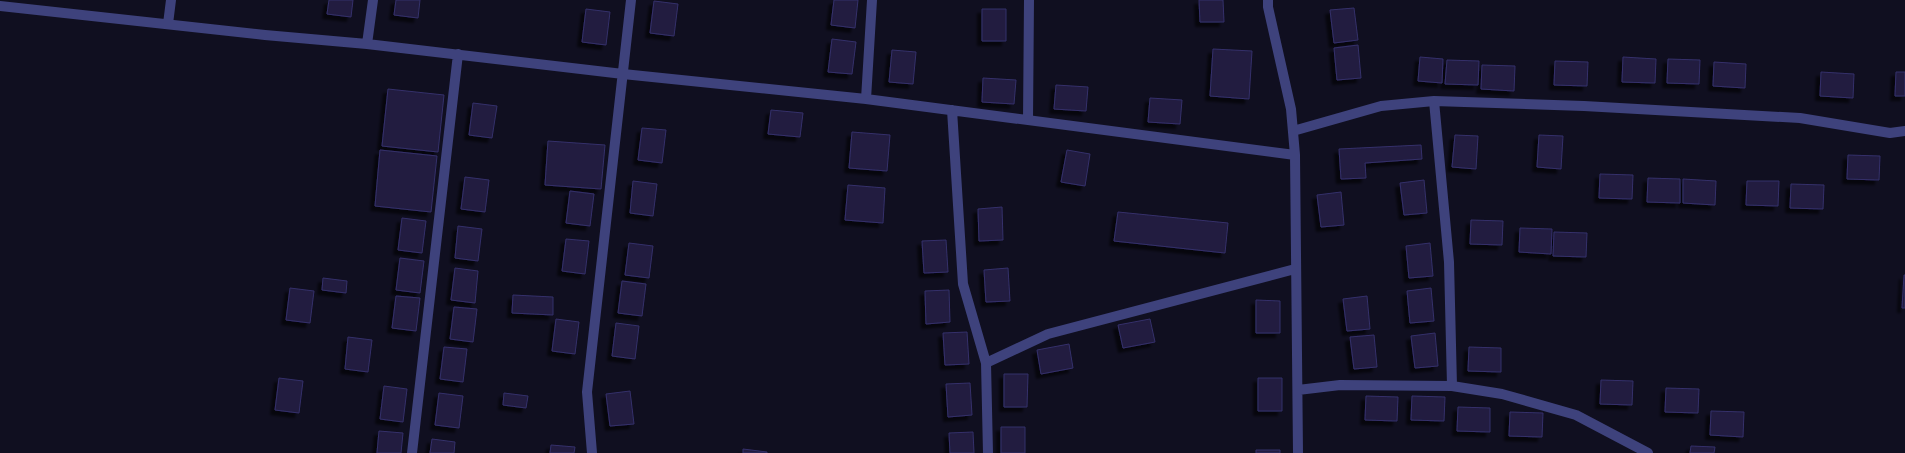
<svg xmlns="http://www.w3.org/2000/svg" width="1905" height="453" viewBox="0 0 1905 453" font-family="'PT Sans',sans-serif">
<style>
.building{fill:#201d40;stroke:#35306a;filter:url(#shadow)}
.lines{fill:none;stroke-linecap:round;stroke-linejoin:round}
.street{stroke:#3e427c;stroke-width:10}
</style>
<defs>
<filter id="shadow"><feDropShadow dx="-4.5" dy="4.5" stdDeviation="1" flood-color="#0009"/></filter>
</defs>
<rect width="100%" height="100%" fill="#100f20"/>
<path class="building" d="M329 0H353L351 17 327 14Z
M396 0H420L418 18 394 15Z
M834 0H858L855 28 831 25Z
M1199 0H1223L1224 22H1200Z
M654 1 678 4 674 36 650 33Z
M1354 8 1358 40 1334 43 1330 10Z
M586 9 610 12 606 45 582 42Z
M982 9H1006V41H982Z
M832 39 856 42 852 74 828 72Z
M1358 45 1361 78 1337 80 1334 48Z
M1213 49 1252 51 1249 99 1210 96Z
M892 50 916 52 913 84 889 82Z
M1420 57 1443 59 1442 83 1418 81Z
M1623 57 1656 59 1655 83 1622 82Z
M1668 59 1700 60 1699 84 1667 83Z
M1447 60 1479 61 1478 85 1445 84Z
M1555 61 1588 62 1587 86 1554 85Z
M1714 62 1746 64 1745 88 1713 86Z
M1482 65 1515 66 1514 91 1481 89Z
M1821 72 1854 74 1853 98 1820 96Z
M1896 72H1905V96H1895Z
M983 78 1016 80 1014 104 982 102Z
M1056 85 1088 87 1086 111 1054 109Z
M388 89 444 95 438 152 382 146Z
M1150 98 1182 100 1180 124 1148 122Z
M473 103 497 106 492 138 469 135Z
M771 110 803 113 800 137 768 134Z
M642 128 666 130 662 163 638 160Z
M852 132 890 135 887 171 849 168Z
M1455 135 1478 136 1476 169 1452 167Z
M1539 135 1563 136 1561 169 1537 167Z
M548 141 605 145 601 189 545 185Z
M1421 145 1422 159 1365 163 1366 178 1341 179 1339 149Z
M380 150 437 156 431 212 375 206Z
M1067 150 1090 154 1085 186 1061 182Z
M1848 155 1880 156 1879 180 1847 179Z
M1600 174 1633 175 1632 199 1599 198Z
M465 177 489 180 485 212 461 209Z
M1648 178 1680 179V203L1647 202Z
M1683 179 1716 181 1715 205 1683 203Z
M1424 180 1427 213 1404 215 1400 183Z
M633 181 657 184 653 216 630 213Z
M1747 181H1779L1778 206 1746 205Z
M1791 184 1824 185 1823 209 1790 208Z
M848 185 885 188 883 223 845 220Z
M570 191 594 194 590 226 566 223Z
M1341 192 1344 225 1321 227 1317 195Z
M1002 207 1003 240 979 241 978 209Z
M1118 212 1228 223 1225 253 1114 241Z
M402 218 426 221 422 253 398 250Z
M1471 220 1503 221 1502 245 1470 244Z
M458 226 482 229 478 261 455 258Z
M1520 228 1552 229 1551 254 1519 252Z
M1554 232 1587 233 1586 257 1553 256Z
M566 239 589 241 585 274 562 271Z
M946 240 948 272 924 273 922 241Z
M629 243 653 246 649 278 625 275Z
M1430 243 1433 276 1409 278 1406 246Z
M400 258 424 261 420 293 396 290Z
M455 268 478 271 475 303 451 300Z
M1008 268 1010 301 986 302 984 270Z
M1904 275H1905V308H1902Z
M323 278 347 281 346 293 322 290Z
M622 281 646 284 642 316 618 313Z
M290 288 314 291 310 323 286 320Z
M1431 288 1434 321 1410 323 1407 291Z
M949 290 950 322 926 324 925 291Z
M513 295 553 297V315L512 313Z
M396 296 420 298 416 331 392 328Z
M1367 296 1370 329 1347 331 1343 299Z
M1256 300 1280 301V333H1256Z
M454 307 477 309 473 342 450 339Z
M556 319 579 322 575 354 552 351Z
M1150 319 1155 342 1123 348 1118 325Z
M616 323 639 326 635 359 612 356Z
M967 332 969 364 945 365 943 333Z
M1435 333 1438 366 1415 368 1411 336Z
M1374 335 1377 367 1354 369 1350 337Z
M348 337 372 340 368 372 345 369Z
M1069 344 1073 368 1041 374 1037 350Z
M444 347 467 349 463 382 440 379Z
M1469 347 1501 348V372L1468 371Z
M1004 374H1028L1027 407H1004Z
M279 378 303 381 299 413 275 410Z
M1258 378H1282V411H1258Z
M1601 380 1633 381 1632 405 1600 404Z
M970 383 972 415 948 417 946 384Z
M384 386 407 389 403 422 380 419Z
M1666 388 1699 389 1698 413 1665 412Z
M630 391 634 424 610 426 606 394Z
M439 393 463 396 459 428 435 425Z
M504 393 528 396 526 408 503 405Z
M1366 396 1398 397 1397 421 1365 420Z
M1412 396 1445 397 1444 421 1411 420Z
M1458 407 1490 408V432L1457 431Z
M1711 411 1744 412 1743 437 1710 435Z
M1510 412 1543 413 1542 437 1509 436Z
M1001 427H1025V453H1001Z
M379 431 403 433 401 453H377Z
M973 432 974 453H950L949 433Z
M432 439 455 442 454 453H430Z
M551 445 575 447 574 453H550Z
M1691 446 1715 447 1714 453H1690Z
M743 449 767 452V453H743Z
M1256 450H1280V453H1256Z"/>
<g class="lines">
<path class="street" d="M1268 0V7L1291 109 1295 155 1298 453
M0 6 265 35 367 44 623 74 866 99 1295 155
M168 24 171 0
M367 44 373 0
M866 99 872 0
M1434 101 1449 262 1452 386
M952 110 963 284 986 363 988 453
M1028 120 1029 0
M1293 131 1381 106 1434 101 1584 106 1800 118 1890 133 1905 131
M986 363 1048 334 1295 269
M1298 390 1340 385 1452 386 1502 394 1576 415 1648 453
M412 453 458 54
M592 453 587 392 631 0"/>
</g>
</svg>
